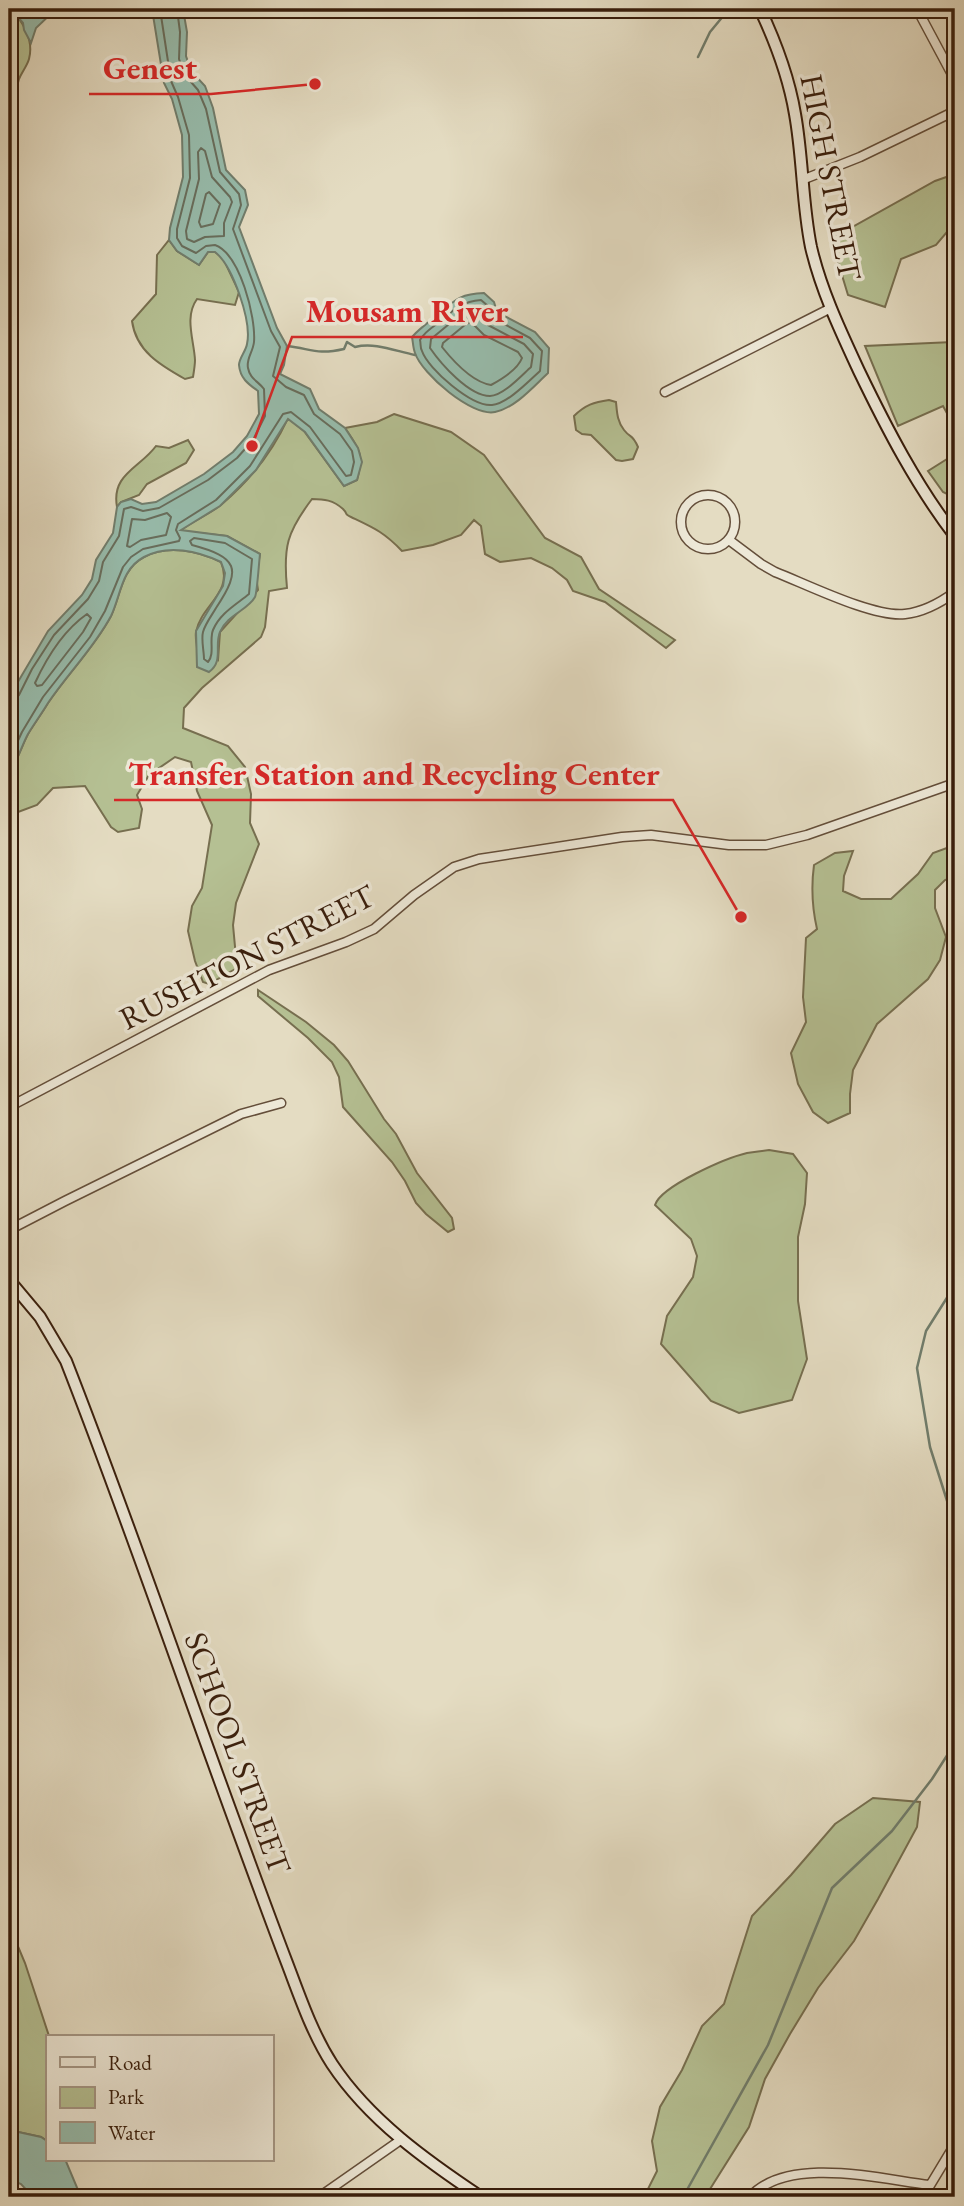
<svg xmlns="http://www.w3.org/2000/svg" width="964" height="2206" viewBox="0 0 964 2206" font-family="'EB Garamond',serif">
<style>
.green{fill:#b5c093;stroke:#776f50;stroke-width:2}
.water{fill:#97bcac;stroke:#717d6c;stroke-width:2}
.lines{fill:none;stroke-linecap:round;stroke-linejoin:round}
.shore{stroke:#686d5c;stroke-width:2}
.stream{stroke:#717d6c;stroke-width:2.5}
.street-casing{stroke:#644e3a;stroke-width:11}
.secondary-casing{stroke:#391e0c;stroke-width:14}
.street{stroke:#ede8d7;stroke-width:8}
.secondary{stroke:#ede8d7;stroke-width:10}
.labels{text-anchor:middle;stroke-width:7;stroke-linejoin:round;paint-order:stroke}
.street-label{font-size:32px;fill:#391e0c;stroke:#ede8d7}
.leader{fill:none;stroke:#d62828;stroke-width:2.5}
.callout-dot{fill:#d62828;stroke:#ede8d7;stroke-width:2.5}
.callout-label{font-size:33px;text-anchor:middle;font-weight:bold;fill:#d62828;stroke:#ede8d7;stroke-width:7;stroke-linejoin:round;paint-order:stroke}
</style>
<rect width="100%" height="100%" fill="#e4dcc2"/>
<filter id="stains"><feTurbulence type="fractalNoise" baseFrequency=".00286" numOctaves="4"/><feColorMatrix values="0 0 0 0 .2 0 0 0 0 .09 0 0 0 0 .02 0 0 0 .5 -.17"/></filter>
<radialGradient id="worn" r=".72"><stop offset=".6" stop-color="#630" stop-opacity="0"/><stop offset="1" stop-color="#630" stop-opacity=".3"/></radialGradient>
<path class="green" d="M9 9H11C23 22 34 40 29 59 27 66 22 72 19 79 14 95 19 107 9 122Z
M955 174V226H952L936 245 901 259 885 307 848 295 831 239 935 181Z
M169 240 177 251 199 265 208 252H215L223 258 239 292 235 305 197 299C184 317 194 340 195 360 195 365 194 371 193 377L185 379C160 365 136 351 132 321L156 294 157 255Z
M953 342 955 343 952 357 955 365V428L943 406 898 426 865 346Z
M609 400 616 402C617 412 617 421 624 430 631 439 632 433 638 447L633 459 622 461 616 460 591 435 582 434 576 430 574 416C585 405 594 402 609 400Z
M394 414 451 432 484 455 545 538 581 557 599 589 675 640 666 648 605 602 573 591 567 580 552 568 531 558 500 562 485 554 481 526 474 520 461 535 433 545 402 551C384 532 374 528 351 517 343 513 349 515 343 509 333 500 324 499 312 499 287 532 283 547 287 588L269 591 265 627 261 637 202 688 184 708 183 728 228 746 245 767 251 794 250 823 259 844 236 903 233 925 237 968 209 984 203 982 195 961 188 931 192 906 202 888 212 825 197 791 191 762 175 757 149 775 137 795 142 809 139 828 118 832 111 827 85 786 53 788 37 805 10 815 9 772C18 761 21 747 28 734 34 724 42 713 48 703 68 673 94 648 111 616 121 595 121 569 144 557 168 544 198 551 221 562 234 593 201 605 196 632 195 637 197 644 197 648L218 660 220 632 258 590 256 577 260 554 227 536 180 531C193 520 209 515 222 504 249 481 273 451 288 418L304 431 344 486 357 480C364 454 360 450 345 428L377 422Z
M188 440 194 450 186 463 147 484 139 495 121 502 117 507C111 474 140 468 156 446L169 448Z
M955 454V498L943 492 928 471Z
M955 845V876L945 880 935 890V908L946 937 940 960 928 979 877 1024 853 1070 850 1094V1113L828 1123 813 1112 798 1084 791 1053 806 1022 803 997 806 938 817 929C812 907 811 887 814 865L835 853 853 851 844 876 843 891 861 899H891L918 874 933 853Z
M258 990 306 1022 334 1045 348 1061 384 1119 396 1134 417 1173 452 1218 454 1229 448 1232 426 1214 416 1203 405 1181 392 1162 343 1107 339 1077 332 1062 308 1038 258 996Z
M769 1150 793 1154 807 1173 805 1204 798 1237V1301L807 1359 792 1400 739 1413 711 1401 661 1344 667 1316 693 1277 697 1256 691 1239 655 1205C661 1186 726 1158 747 1153 754 1152 762 1151 769 1150Z
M873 1798 920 1802 917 1827 878 1899 854 1941 818 1988 790 2034 765 2079 749 2127 705 2197H623L647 2191 657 2171 652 2141 660 2107 682 2070 702 2026 724 2004 752 1916 791 1875 835 1824Z
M9 1925 25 1963 49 2036H47V2141L41 2137 9 2130Z"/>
<path class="water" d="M11 9H56L36 28 31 43 24 30 23 23Z
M152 9H183L187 32 186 56 191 71 205 86 213 108 226 170 245 190 248 205 239 227 277 328 287 346 284 365 280 374 310 389 319 409 345 428 358 448 362 462 357 480 344 486 305 432 288 419 256 470 220 506 181 530 227 536 260 554C259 562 257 594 255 597 248 610 227 615 220 632 214 646 224 661 209 672L197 667 196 631 223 586 225 573 221 562C198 551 168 544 144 557 121 569 121 595 111 616 94 648 68 673 48 703 42 713 34 724 28 734 21 747 18 761 9 772V697L48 631 82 595 92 579 96 560 113 533 117 507 121 502 131 499 142 504 156 502 204 474 233 452 247 436 259 414 258 391C248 384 240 378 239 365 239 358 246 351 247 344 252 322 233 266 215 252H208L199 265 177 251 169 240 170 228 183 177 182 135 172 99 164 83Z
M484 293 494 302 497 312 535 332 549 348 548 373C533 387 515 408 495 412 472 417 422 374 415 353 413 348 413 342 412 337 419 329 426 324 434 318 454 302 456 294 484 293Z
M9 2130 41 2137 47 2141V2159H65L81 2197H33L21 2184 9 2179Z"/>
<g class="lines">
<path class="shore" d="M201 148 205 151 212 177 230 197 232 202 224 223V236L205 237 194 242 187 239 186 231 199 179 198 152Z
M209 192 220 204 213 224 201 227 199 222 206 194Z
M481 300 488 306 493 318 530 338 542 351 540 371C529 381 507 404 492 405 472 407 428 369 422 351 420 348 421 344 420 340 425 331 433 327 441 321 454 309 463 301 481 300Z
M472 309 479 310 488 325 524 344 533 354 531 367C522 375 503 396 490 396 469 396 441 364 430 348L431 339 460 315Z
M471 322 484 335 518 352 522 358C518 369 502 379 491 385 472 382 454 362 442 347L443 343 466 324Z
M167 513 171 517 166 535 141 540 130 547 127 546 132 519 145 520Z
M194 538 225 543 252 559 249 594C237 604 220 613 213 630 209 640 215 654 208 662L204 659C204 651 201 640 203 632 205 624 212 615 216 608 243 568 237 557 192 545L190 541Z
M87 614 91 618 83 632 42 685 37 686 35 683C47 657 64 630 87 614Z
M9 701 14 700 19 695 32 669 54 635 88 599 99 581 103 562 119 536 124 509 131 507 143 511 159 508 208 480 237 458 253 440 265 416 264 389C258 381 250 379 248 368 246 359 253 352 254 342 256 317 240 254 215 245L206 246 196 253 182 246 177 238V229L190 178 189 135 178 97 171 81 160 9
M9 760 22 732 43 697 90 637 105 611 123 567 131 557 143 549 179 541 180 538 176 530 178 524 216 500 250 466 283 414 291 412 310 427 346 476 351 475 354 462 352 451 340 434 314 414 304 395 286 387 273 376 280 347 271 331 233 229 241 205 239 194 220 172 206 109 198 90 184 74 179 59 180 32 177 9"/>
<path class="stream" d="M698 57 710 32 729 9
M287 346C312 349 317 355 344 349L347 342 355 347C375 342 395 351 415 355
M955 1285 926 1331 917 1368 930 1447 955 1526
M683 2197 768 2045 832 1888 892 1831 932 1779 955 1743"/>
<defs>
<path id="street" d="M917 9 955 80
M802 180 860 157 955 111
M665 392 831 308
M681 522a27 27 0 1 1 54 0a27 27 0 1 1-54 0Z
M729 540 761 564 775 572C806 584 874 618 905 614 924 612 940 603 955 592
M9 1107 269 970 346 942 374 929 414 895 454 867 479 859 622 837 651 835 729 845H766L807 835 955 783
M9 1230 65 1201 241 1114 281 1103
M319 2197 402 2139
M750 2197C788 2155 879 2179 929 2185
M923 2197 955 2144"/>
<path id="secondary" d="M760 9C776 43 789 78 795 114 803 158 802 203 811 247 821 290 840 330 859 371 887 429 916 485 955 536
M9 1280 40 1317 66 1361C128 1519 182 1679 241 1839 256 1880 271 1921 287 1963 300 1997 312 2033 332 2064 369 2120 427 2161 481 2197"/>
</defs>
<use href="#street" class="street-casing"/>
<use href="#secondary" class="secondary-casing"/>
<use href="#street" class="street"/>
<use href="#secondary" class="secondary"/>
</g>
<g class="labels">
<g class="street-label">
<text transform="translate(831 177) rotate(79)" y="11">HIGH STREET</text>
<text transform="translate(247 957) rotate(-27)" y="11">RUSHTON STREET</text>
<text transform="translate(238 1753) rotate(70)" y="11">SCHOOL STREET</text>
</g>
</g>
<path class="leader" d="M315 84L211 94H89M252 446L292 337H523M741 917L673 800H114"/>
<g class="callout-dot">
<circle cx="315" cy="84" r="7"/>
<circle cx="252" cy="446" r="7"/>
<circle cx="741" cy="917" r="7"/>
</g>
<g class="callout-label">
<text x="150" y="79">Genest</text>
<text x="407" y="322">Mousam River</text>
<text x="394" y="785">Transfer Station and Recycling Center</text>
</g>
<rect width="964" height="2206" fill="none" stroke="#e4dcc2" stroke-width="35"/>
<rect x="10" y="10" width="943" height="2185" fill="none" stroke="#391e0c" stroke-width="3.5"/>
<rect x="18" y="18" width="929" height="2171" fill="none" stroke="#391e0c" stroke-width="2"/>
<rect x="46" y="2035" width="228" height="126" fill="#ede8d7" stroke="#a59786" stroke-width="2"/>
<rect x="60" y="2057" width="35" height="10" fill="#ede8d7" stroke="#a59786" stroke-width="2"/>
<text x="108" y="2070" font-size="21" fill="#391e0c">Road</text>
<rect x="60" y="2087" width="35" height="21" fill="#b5c093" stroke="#a59786" stroke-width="2"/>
<text x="108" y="2104" font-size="21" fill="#391e0c">Park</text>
<rect x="60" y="2122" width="35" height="21" fill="#97bcac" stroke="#a59786" stroke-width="2"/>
<text x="108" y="2140" font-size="21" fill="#391e0c">Water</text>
<rect width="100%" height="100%" filter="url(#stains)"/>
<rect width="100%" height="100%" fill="url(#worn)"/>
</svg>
